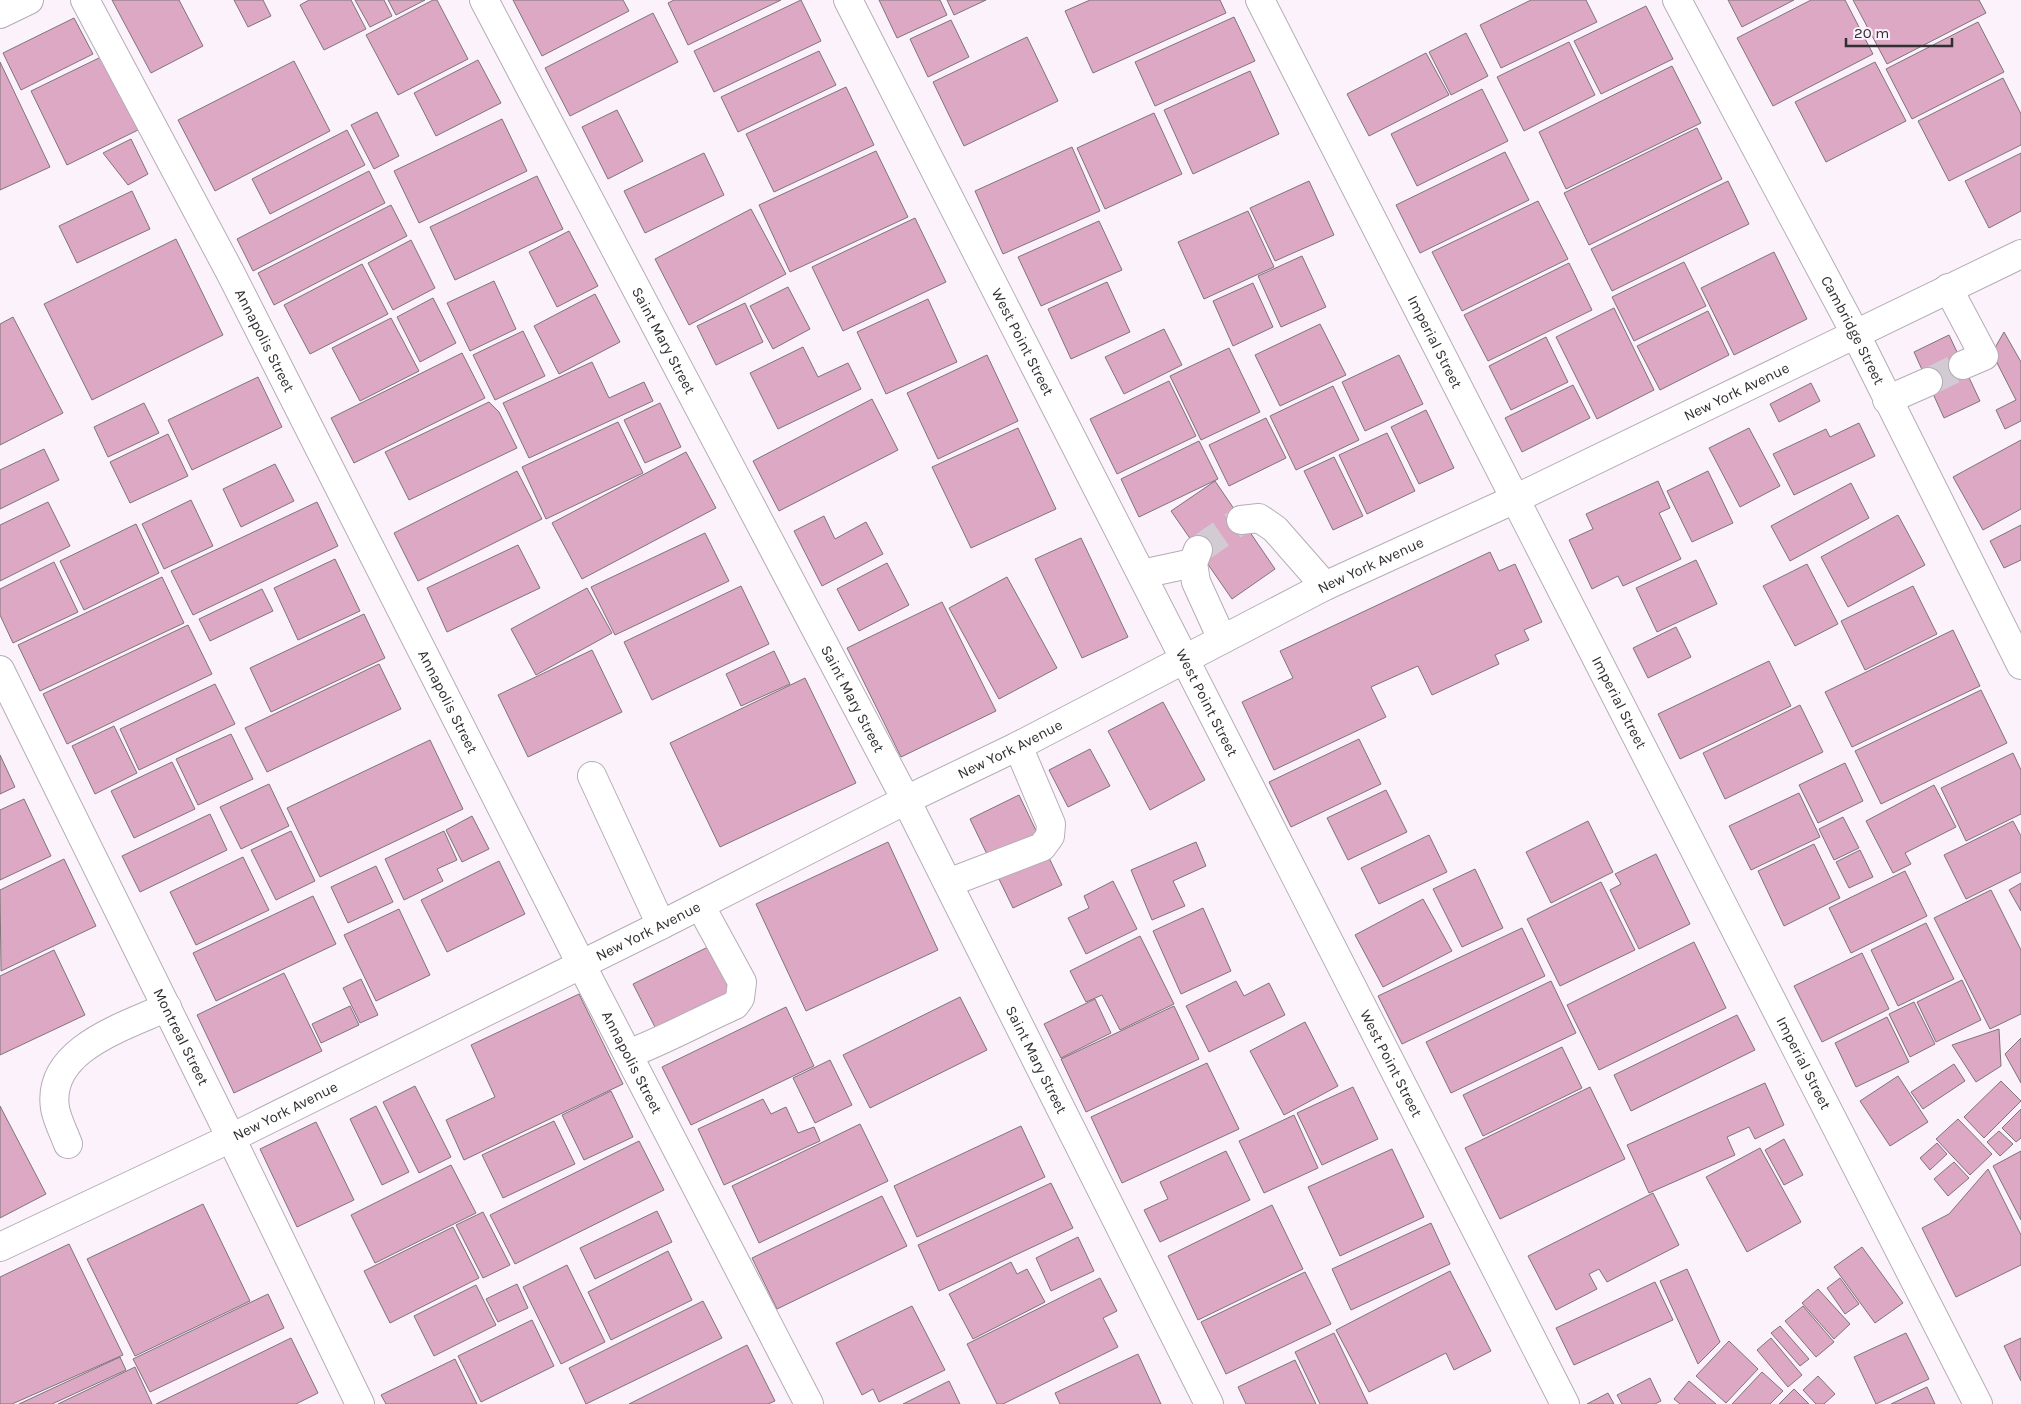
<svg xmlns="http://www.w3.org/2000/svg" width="2021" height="1404" viewBox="0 0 2021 1404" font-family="Karla,sans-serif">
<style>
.building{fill:#dda8c4;stroke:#7f7479}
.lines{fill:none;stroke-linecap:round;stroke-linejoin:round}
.minor-tunnel{stroke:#d3cbd3;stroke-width:28;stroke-dasharray:28 14;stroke-linecap:butt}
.minor-casing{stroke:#b5adb6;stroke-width:30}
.minor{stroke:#fff;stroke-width:28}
.labels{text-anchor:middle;stroke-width:4.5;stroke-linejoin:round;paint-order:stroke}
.street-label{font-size:15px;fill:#322f33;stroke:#fbf2fb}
</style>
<rect width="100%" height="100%" fill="#fbf2fb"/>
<path class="building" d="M112 0H179L203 46 151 73Z
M234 0H263L271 16 248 27Z
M309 0H351L366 29 324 50 300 5Z
M355 0H384L392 16 370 27Z
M388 0H425L396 15Z
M433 0H437L468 59 398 95 366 35Z
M513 0H623L629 11 542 56Z
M674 0H781L688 45 668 3Z
M801 0 821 41 714 92 694 51Z
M879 0H940L947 15 897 38Z
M947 0H986L954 15Z
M1090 0H1220L1226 13 1093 73 1065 11Z
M1531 0H1586L1597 22 1501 68 1480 25Z
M1728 0H1794L1742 27Z
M1811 0H1845L1873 54 1773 106 1737 38Z
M1853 0H1979L1986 13 1887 64Z
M1646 6 1673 59 1601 94 1574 41Z
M653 13 678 62 570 116 545 68Z
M1234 17 1255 61 1155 106 1135 62Z
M74 18 93 54 21 90 3 53Z
M951 20 969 57 928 77 910 39Z
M1978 22 2004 72 1912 119 1886 69Z
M1466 33 1488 76 1451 95 1429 52Z
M1027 37 1058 101 964 146 933 82Z
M1569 42 1595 95 1524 131 1497 77Z
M819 51 836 85 738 132 721 97Z
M1426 53 1449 95 1369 136 1347 94Z
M101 57 138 130 67 165 31 91Z
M478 60 501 103 436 136 414 93Z
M294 61 330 131 215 191 178 120Z
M0 62 50 167 0 190Z
M1875 62 1906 121 1826 162 1795 102Z
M1672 66 1701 123 1566 189 1539 132Z
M1250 71 1279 134 1193 174 1164 110Z
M2003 78 2021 114V145L1949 181 1918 121Z
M846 87 874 145 774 192 746 134Z
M1482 89 1508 141 1417 186 1391 134Z
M617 110 643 161 608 179 582 127Z
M377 112 399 156 374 169 351 125Z
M1154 113 1182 174 1105 209 1077 148Z
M502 119 527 171 419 223 394 171Z
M1697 128 1722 179 1589 245 1564 193Z
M347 130 365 165 270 214 252 179Z
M131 139 148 174 128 185 103 153Z
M1072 147 1100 211 1003 254 975 191Z
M876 151 908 217 790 272 759 205Z
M1505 152 1529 200 1420 253 1396 205Z
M704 153 724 195 645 233 624 191Z
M2021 153V211L1989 228 1965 181Z
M369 171 385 203 253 271 237 239Z
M537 176 563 229 455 280 430 227Z
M1309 181 1334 235 1275 261 1250 208Z
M1728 181 1749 224 1612 291 1591 249Z
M132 191 150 229 77 263 59 226Z
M1538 201 1568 259 1462 311 1432 252Z
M391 205 407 236 274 305 258 273Z
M751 209 786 274 689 325 655 259Z
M1248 211 1274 267 1204 299 1178 242Z
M915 218 946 282 843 331 812 267Z
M1099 221 1122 270 1041 306 1018 257Z
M569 231 598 286 557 307 529 252Z
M176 239 223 335 92 400 44 304Z
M411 240 435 288 393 310 368 263Z
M1774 252 1807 319 1734 355 1701 288Z
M1302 256 1326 307 1281 327 1258 276Z
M1684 262 1706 306 1634 341 1612 297Z
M1569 263 1592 310 1488 361 1464 315Z
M362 264 388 314 310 354 284 305Z
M494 281 516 329 470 351 447 303Z
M1107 282 1130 332 1071 359 1048 309Z
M1253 283 1273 327 1233 346 1213 301Z
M788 287 810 329 773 349 750 306Z
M595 294 620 342 559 374 534 326Z
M433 298 456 343 420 362 397 317Z
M928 299 957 362 886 394 857 332Z
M745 303 763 342 716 365 697 326Z
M1614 308 1654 390 1597 419 1556 337Z
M1708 311 1729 355 1660 390 1637 346Z
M13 317 63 413 0 445V324Z
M391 318 419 371 360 401 332 348Z
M1320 324 1346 375 1280 406 1255 355Z
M1164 329 1182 365 1124 394 1105 357Z
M523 331 545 376 495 400 473 355Z
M2004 332 2021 362V421L2005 429 1996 410 2016 400 1992 353Z
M1949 335 1980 401 1944 418 1914 352Z
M1546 337 1568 382 1511 410 1489 366Z
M803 347 818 377 848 363 861 389 778 429 750 373Z
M1229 348 1260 412 1201 440 1170 376Z
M462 353 485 398 354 463 331 418Z
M987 355 1018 421 938 459 907 393Z
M1399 355 1423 404 1365 431 1342 382Z
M592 362 609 398 644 382 653 401 529 458 503 403Z
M258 377 282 427 192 470 168 420Z
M1169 381 1196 436 1117 474 1090 419Z
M1811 383 1820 401 1779 422 1770 404Z
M1573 385 1590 418 1522 452 1505 418Z
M1333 386 1359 440 1296 470 1270 416Z
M872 399 898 450 779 511 753 461Z
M489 402 499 412 517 448 409 500 385 452Z
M144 403 159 433 108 457 94 427Z
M660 403 681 447 645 463 624 420Z
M1426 410 1454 468 1419 484 1391 427Z
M1266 418 1286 458 1229 486 1209 445Z
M618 422 643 473 546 519 522 467Z
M1859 423 1875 456 1794 495 1773 454 1826 429 1830 437Z
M1018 428 1056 509 971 548 932 467Z
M1749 428 1780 486 1740 507 1709 448Z
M1387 433 1415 491 1367 514 1339 455Z
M168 434 188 476 130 503 110 462Z
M2021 440V509L1983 530 1953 477Z
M1199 441 1218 479 1139 517 1121 479Z
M44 449 59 480 0 509V470Z
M686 452 716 508 582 579 552 523Z
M1334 457 1363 516 1333 530 1304 471Z
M275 464 294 501 241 527 223 489Z
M517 471 542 519 418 581 394 533Z
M1708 471 1733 523 1692 542 1667 491Z
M1215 481 1275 569 1232 599 1171 511Z
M1658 481 1670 508 1659 513 1681 559 1623 586 1618 576 1592 589 1569 540 1593 529 1586 514Z
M1851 483 1869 518 1790 561 1771 526Z
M191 500 213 546 164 569 142 524Z
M48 502 70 546 0 581V525Z
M317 502 338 546 193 615 171 571Z
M1898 515 1925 565 1848 607 1821 557Z
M824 516 835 539 866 522 883 554 822 586 794 531Z
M136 524 159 573 84 610 60 561Z
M2021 525V560L2004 568 1990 541Z
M705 533 729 581 615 635 591 587Z
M1081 538 1128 637 1082 658 1035 559Z
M518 545 540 588 447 632 427 588Z
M1490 552 1499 571 1515 564 1542 622 1524 630 1529 640 1495 655 1499 664 1432 695 1418 666 1371 687 1386 717 1274 770 1242 702 1293 678 1280 651Z
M335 559 360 611 298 640 274 588Z
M1696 560 1717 604 1657 632 1636 588Z
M54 562 78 612 13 643 0 615V589Z
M887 563 909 605 859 631 837 589Z
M1807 564 1838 624 1795 646 1763 586Z
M162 577 184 623 40 691 18 645Z
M1007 577 1057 668 999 699 949 608Z
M741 586 769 644 652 700 624 642Z
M1913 586 1937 634 1865 670 1841 621Z
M587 588 612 633 536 675 511 629Z
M262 589 273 611 210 641 199 619Z
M942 602 996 711 901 757 847 648Z
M364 614 385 658 271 712 250 668Z
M188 625 212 674 67 744 43 694Z
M1676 627 1691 657 1648 678 1633 648Z
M1953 630 1980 686 1852 747 1825 692Z
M592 650 622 712 528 757 498 695Z
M774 651 790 684 741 706 726 674Z
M1769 661 1791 706 1680 759 1658 714Z
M379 664 401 709 267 772 245 728Z
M805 678 856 783 720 847 670 743Z
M215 684 235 724 139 770 120 729Z
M1981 690 2007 743 1881 804 1855 751Z
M1163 702 1205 780 1150 810 1108 731Z
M1800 705 1823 752 1725 799 1703 753Z
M114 726 137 773 95 794 72 746Z
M231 734 253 779 198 805 176 759Z
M1359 739 1381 784 1291 827 1269 782Z
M430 740 463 809 320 877 287 808Z
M1090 749 1110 786 1068 807 1049 770Z
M2013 753 2021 770V814L1966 841 1941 788Z
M0 755 15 787 0 794Z
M172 762 195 809 134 838 111 791Z
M1845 763 1863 801 1818 823 1799 785Z
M269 784 289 826 241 849 220 807Z
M1934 785 1956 827 1905 853 1911 864 1893 873 1866 821Z
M1386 790 1407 832 1348 860 1327 818Z
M1799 793 1820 837 1751 870 1729 826Z
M1019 795 1062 885 1013 908 970 819Z
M24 799 51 856 0 880V810Z
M210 814 227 850 140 892 122 856Z
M472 816 489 849 462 862 446 830Z
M1843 817 1859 848 1834 860 1819 829Z
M1588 821 1613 872 1551 903 1526 852Z
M2013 821 2021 836V872L1966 899 1944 855Z
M291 831 315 881 276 900 251 850Z
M444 831 457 860 437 869 443 881 404 900 385 859Z
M1429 835 1447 872 1379 904 1361 868Z
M888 842 938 950 806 1011 756 904Z
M1196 842 1206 866 1173 881 1185 906 1152 920 1131 870Z
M1814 844 1840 898 1784 926 1758 871Z
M1860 850 1873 877 1849 888 1836 862Z
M1656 854 1690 924 1639 949 1610 890 1621 884 1615 874Z
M243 857 269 910 196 945 170 892Z
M64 859 96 926 1 971 0 890Z
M499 861 525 914 447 952 421 900Z
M376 866 393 902 348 923 331 887Z
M1475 869 1503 928 1462 947 1433 889Z
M1905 871 1927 916 1851 953 1829 908Z
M1113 881 1137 929 1086 954 1068 918 1089 908 1084 896Z
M1601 882 1635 950 1560 986 1527 919Z
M2021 883V911L2009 890Z
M1991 890 2021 950V1014L1990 1029 1934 918Z
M313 896 336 944 216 1001 193 953Z
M1423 899 1452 951 1383 987 1355 935Z
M1203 908 1231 971 1181 994 1153 931Z
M399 909 430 975 376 1001 344 935Z
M1926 923 1954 979 1898 1006 1871 950Z
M1522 928 1545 976 1402 1044 1378 996Z
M1140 936 1174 1004 1120 1030 1102 995 1086 1002 1070 971Z
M1694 942 1726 1008 1599 1070 1567 1005Z
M712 945 734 990 656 1029 633 984Z
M54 950 85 1015 0 1055V976Z
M1862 953 1889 1009 1822 1042 1794 986Z
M284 973 322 1051 234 1093 197 1015Z
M361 979 378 1015 360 1023 343 988Z
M1962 980 1981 1020 1936 1042 1917 1002Z
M1236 981 1244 996 1269 983 1285 1015 1209 1052 1186 1006Z
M1551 981 1576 1033 1451 1093 1426 1042Z
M579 994 623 1084 464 1160 446 1120 495 1097 471 1045Z
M960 997 987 1050 870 1108 843 1055Z
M1095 999 1111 1033 1061 1058 1044 1024Z
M1914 1002 1935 1044 1910 1057 1889 1014Z
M350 1006 359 1025 321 1043 312 1024Z
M1174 1006 1199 1059 1086 1112 1061 1059Z
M786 1007 814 1066 691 1125 662 1067Z
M1737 1015 1755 1050 1631 1111 1614 1075Z
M1887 1017 1909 1062 1856 1087 1835 1043Z
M1305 1022 1338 1086 1284 1115 1250 1051Z
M1999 1029 2001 1066 1976 1082 1952 1045Z
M2021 1038V1083L2005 1054Z
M1562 1047 1582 1088 1483 1136 1463 1095Z
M830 1060 852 1105 815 1123 793 1078Z
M1207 1063 1239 1129 1122 1183 1091 1117Z
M1954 1064 1965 1081 1923 1109 1911 1092Z
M1898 1076 1928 1122 1890 1146 1860 1101Z
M2001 1081 2021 1101 1984 1138 1964 1117Z
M1765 1083 1784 1125 1755 1139 1749 1127 1727 1137 1735 1155 1649 1193 1627 1145Z
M415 1086 451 1157 419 1173 383 1102Z
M1353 1087 1378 1139 1322 1165 1297 1113Z
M1590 1087 1625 1159 1500 1219 1465 1148Z
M611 1091 633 1137 584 1160 562 1115Z
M763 1099 771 1114 786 1107 798 1133 814 1127 820 1141 724 1185 698 1129Z
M0 1106 46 1194 0 1218Z
M376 1106 409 1172 382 1185 350 1119Z
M2021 1109V1138L2016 1142 2002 1128Z
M1294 1115 1318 1168 1264 1193 1239 1141Z
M1958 1119 1992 1154 1970 1175 1936 1139Z
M554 1121 575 1164 503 1198 482 1155Z
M316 1122 354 1200 297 1227 260 1149Z
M860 1124 888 1181 759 1243 732 1186Z
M1021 1126 1045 1177 917 1237 894 1186Z
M1999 1131 2013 1144 2000 1156 1987 1142Z
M1784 1139 1803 1175 1784 1185 1765 1150Z
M639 1141 664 1190 515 1264 490 1215Z
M1937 1143 1947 1154 1930 1170 1920 1158Z
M1760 1148 1801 1222 1747 1252 1706 1177Z
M1392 1149 1424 1217 1340 1256 1308 1187Z
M1226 1151 1250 1200 1160 1242 1144 1210 1168 1199 1160 1182Z
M2021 1151V1220L1993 1166Z
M1954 1162 1969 1178 1948 1196 1934 1179Z
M451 1165 476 1213 375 1263 351 1215Z
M1988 1169 2021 1235V1265L1956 1297 1922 1228 1949 1214Z
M1051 1183 1073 1228 939 1291 918 1245Z
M1653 1193 1679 1245 1607 1282 1599 1269 1589 1274 1597 1289 1556 1310 1528 1256Z
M882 1196 907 1246 777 1309 752 1258Z
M203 1204 250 1301 135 1356 87 1259Z
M1272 1205 1303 1269 1198 1320 1168 1256Z
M657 1211 672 1242 595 1279 580 1248Z
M483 1212 510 1265 483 1278 456 1225Z
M1431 1223 1450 1264 1351 1310 1332 1269Z
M453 1227 479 1278 390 1323 364 1271Z
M1078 1237 1094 1271 1051 1291 1036 1258Z
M69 1244 123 1355 12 1404H0V1277Z
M1862 1247 1903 1303 1875 1323 1834 1267Z
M668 1251 692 1300 611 1340 588 1292Z
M1011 1262 1017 1274 1027 1269 1045 1302 973 1339 949 1294Z
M567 1265 605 1342 561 1364 523 1287Z
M1687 1269 1720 1342 1698 1364 1660 1281Z
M1450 1271 1491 1351 1454 1370 1446 1353 1369 1392 1336 1330Z
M1305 1272 1331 1324 1226 1374 1201 1322Z
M1100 1278 1117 1311 1103 1318 1118 1347 1003 1404H997L967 1344Z
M1840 1278 1859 1304 1845 1314 1827 1288Z
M1655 1282 1673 1320 1574 1365 1556 1328Z
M517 1284 528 1308 498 1322 486 1299Z
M476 1285 496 1325 434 1356 414 1316Z
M1818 1289 1850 1324 1834 1339 1802 1303Z
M268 1294 284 1328 150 1392 133 1359Z
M703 1301 722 1338 586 1404 569 1368Z
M912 1306 945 1370 879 1402 873 1389 862 1395 836 1343Z
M1803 1306 1834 1342 1816 1357 1785 1321Z
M532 1320 554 1366 481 1402 458 1356Z
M1780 1326 1809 1359 1800 1366 1771 1333Z
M1334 1333 1368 1404H1320L1295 1352Z
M1906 1333 1929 1379 1876 1404 1854 1357Z
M291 1338 318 1393 296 1404H156Z
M1771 1338 1802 1375 1788 1387 1757 1350Z
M2021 1338V1381L2004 1346Z
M1729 1341 1758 1369 1726 1403 1696 1376Z
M747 1345 775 1401 768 1404H629Z
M1138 1354 1161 1404H1060L1055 1393Z
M120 1357 126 1370 52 1404H19Z
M455 1359 477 1404H386L381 1395Z
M1295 1360 1316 1404H1246L1238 1387Z
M135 1367 152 1404H58Z
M1762 1372 1783 1391 1770 1404H1732Z
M1818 1376 1835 1394 1824 1404H1816L1803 1390Z
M1650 1378 1661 1401 1655 1404H1622L1617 1395Z
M949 1381 960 1404H903Z
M1689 1381 1716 1404H1680L1674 1399Z
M1927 1387 1935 1404H1891Z
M1794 1389 1809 1404H1779Z
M1608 1393 1614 1404H1587Z"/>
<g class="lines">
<path class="minor-tunnel" d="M1928 382 1963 365
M1198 550 1241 520"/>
<defs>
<g id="minor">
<path id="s1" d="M85 0 231 274 581 964 809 1404"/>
<path id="s2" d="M484 0 906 800 1209 1404"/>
<path id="s3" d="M848 0 1565 1404"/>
<path id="s4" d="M1260 0 1978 1404"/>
<path id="s5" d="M1677 0 1855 333 2021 665"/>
<path d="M0 14 29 0"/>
<path d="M1948 288 1984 356 1963 365"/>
<path d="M1887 400 1928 382"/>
<path d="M1241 520 1259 518 1275 529 1325 586"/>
<path d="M1198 550 1193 563 1196 582 1222 639"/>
<path d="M1142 574 1193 563"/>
<path id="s6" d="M0 670 231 1138 360 1404"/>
<path d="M592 776 661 925"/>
<path d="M948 883 1042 847 1050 836 1051 824 1018 746"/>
<path d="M628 1054C665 1040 699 1021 735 1005L740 998 742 982 700 905"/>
<path d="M68 1144C64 1133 57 1120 55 1108 46 1049 126 1026 167 1007"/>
<path id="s7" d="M0 1247 231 1138 661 925 906 800 1018 746 1325 586 1515 499 2021 254"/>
</g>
</defs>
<use href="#minor" class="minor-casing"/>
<use href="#minor" class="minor"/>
</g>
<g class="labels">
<g class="street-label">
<text dy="5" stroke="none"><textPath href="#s5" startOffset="374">Cambridge Street</textPath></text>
<text dy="5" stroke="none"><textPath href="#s1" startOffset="385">Annapolis Street</textPath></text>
<text dy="5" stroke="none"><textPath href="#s2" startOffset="385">Saint Mary Street</textPath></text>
<text dy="5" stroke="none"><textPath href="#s3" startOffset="384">West Point Street</textPath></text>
<text dy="5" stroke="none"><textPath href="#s4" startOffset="384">Imperial Street</textPath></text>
<text dy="5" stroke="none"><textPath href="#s7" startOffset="1936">New York Avenue</textPath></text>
<text dy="5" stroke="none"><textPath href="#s7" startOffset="1531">New York Avenue</textPath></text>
<text dy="5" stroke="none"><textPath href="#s2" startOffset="790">Saint Mary Street</textPath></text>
<text dy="5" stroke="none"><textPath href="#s1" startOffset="790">Annapolis Street</textPath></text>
<text dy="5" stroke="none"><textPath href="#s3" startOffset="789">West Point Street</textPath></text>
<text dy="5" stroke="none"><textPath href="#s4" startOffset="789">Imperial Street</textPath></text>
<text dy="5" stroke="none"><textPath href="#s7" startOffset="1126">New York Avenue</textPath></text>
<text dy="5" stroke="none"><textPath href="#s7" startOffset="721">New York Avenue</textPath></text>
<text dy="5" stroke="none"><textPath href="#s6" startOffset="409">Montreal Street</textPath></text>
<text dy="5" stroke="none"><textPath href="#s2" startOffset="1195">Saint Mary Street</textPath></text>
<text dy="5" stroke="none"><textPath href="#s1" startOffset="1195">Annapolis Street</textPath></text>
<text dy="5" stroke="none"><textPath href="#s4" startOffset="1194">Imperial Street</textPath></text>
<text dy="5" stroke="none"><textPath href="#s3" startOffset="1194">West Point Street</textPath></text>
<text dy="5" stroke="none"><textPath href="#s7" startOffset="316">New York Avenue</textPath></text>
</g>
</g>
<path d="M1846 38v8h106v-8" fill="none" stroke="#322f33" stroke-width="2.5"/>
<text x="1854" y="38" font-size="15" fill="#322f33" stroke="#fbf2fb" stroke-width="4" paint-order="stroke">20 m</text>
</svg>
